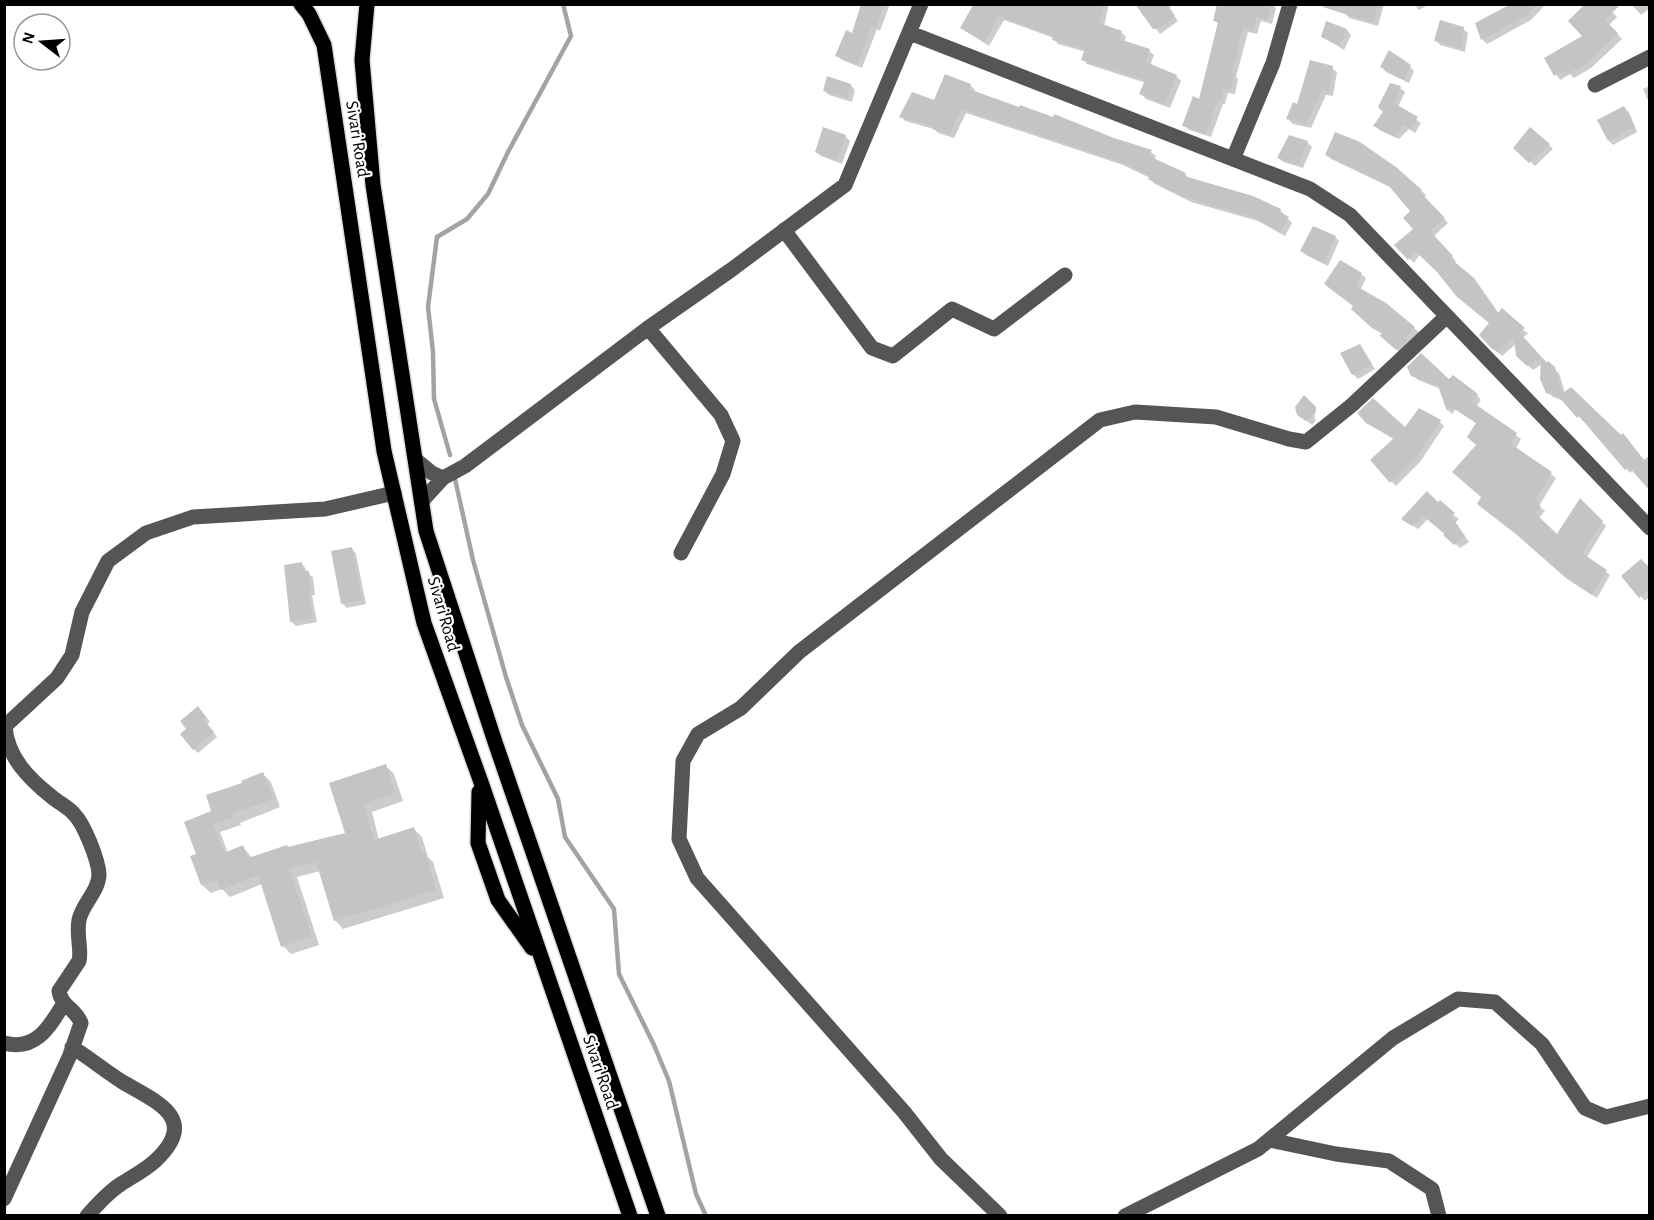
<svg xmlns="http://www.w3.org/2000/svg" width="1654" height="1220" viewBox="0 0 1654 1220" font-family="'Alegreya Sans',sans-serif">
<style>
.shadow{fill:#0003}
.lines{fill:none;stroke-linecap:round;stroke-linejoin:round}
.stream{stroke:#a3a3a3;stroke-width:4.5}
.building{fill:#c4c4c4}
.major-casing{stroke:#dbdbdb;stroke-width:18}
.minor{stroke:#555;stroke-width:15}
.major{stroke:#000;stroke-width:15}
.labels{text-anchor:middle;stroke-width:4.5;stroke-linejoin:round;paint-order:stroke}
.street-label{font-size:18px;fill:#000;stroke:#fff}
</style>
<rect width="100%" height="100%" fill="#fff"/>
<path class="shadow" d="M863 4H890L880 31 877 29 862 68 842 60 837 56 852 34Z
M1109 4 1104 26 1121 32 1126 37 1124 42 1149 51 1154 55 1150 66 1176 76 1181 81 1170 108 1146 99 1141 94 1146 83 1087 64 1083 59 1086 52 1058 44 1054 38 1004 20 989 46 961 28 975 5Z
M1137 4H1174L1169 8 1178 21 1160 34Z
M1219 4H1272L1276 8 1272 24 1261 21 1257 34 1248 32 1236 77 1238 79 1235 94 1228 93 1225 104H1223L1211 137 1189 130 1184 125 1200 101 1219 25 1215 20Z
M1348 4H1384L1378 26 1349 18 1345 13Z
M1421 4H1430L1419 10 1416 7Z
M1511 4H1546L1531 20 1487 44 1482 39Z
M1605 4 1617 17 1609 25 1622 39 1591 68 1574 78 1570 74 1560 80 1546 58 1584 37Z
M1631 4H1650V8L1641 15Z
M1327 23 1347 30 1351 35 1344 50 1322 36Z
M1463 29 1468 33 1465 52 1440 45 1436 40Z
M1382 67H1410L1414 71 1409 83 1386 72Z
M1332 68 1337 72 1333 96 1326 95 1311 128 1293 124 1288 119Z
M851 85 855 90 852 102 829 95 825 91Z
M970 85 975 90 974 92 1151 152 1156 156 1154 160 1185 174 1190 180 1280 210 1292 223 1285 236 1258 221 1191 202 1155 184 1150 178 1123 165 966 113 954 138 938 133 934 129 905 121 901 116Z
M1650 86V105L1643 89Z
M1400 88 1405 92 1398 107 1421 123 1415 133 1409 129 1399 139 1379 130 1375 125Z
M1624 108 1629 112 1637 132 1613 145 1609 141Z
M845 136 850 141 842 164 821 156 816 152Z
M1307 142 1312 147 1303 168 1283 162 1279 158Z
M1549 145 1553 149 1535 166 1515 148Z
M1327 155 1396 168 1426 195 1424 197 1448 223 1434 236 1456 261 1454 263 1478 284 1499 314 1528 333 1523 338 1547 365 1559 373 1565 393 1633 470 1630 473 1584 420 1583 421 1564 401 1553 397 1548 392 1542 364 1533 370 1523 361 1516 344 1502 356 1497 352 1481 335 1491 323 1420 254 1414 263 1396 245 1416 230 1413 211 1394 189 1331 159Z
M1335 237 1339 241 1328 266 1306 255 1302 251Z
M1361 274 1366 278 1360 291 1385 305 1419 332 1402 354 1382 336 1383 335 1353 309 1354 306 1330 288Z
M1359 346 1375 369 1358 379 1353 374Z
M1413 375 1449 382 1477 395 1481 400 1476 407 1521 439 1516 448 1556 478 1539 506 1545 511 1538 519 1557 537 1580 500 1606 526 1587 557 1610 575 1597 598 1572 582 1524 539 1483 497 1477 424 1456 409 1452 414 1448 410 1441 389 1418 380Z
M1314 407 1315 420 1317 419 1312 425 1298 414Z
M1359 413 1405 429 1440 422 1444 426 1420 462 1396 486 1372 460 1395 440 1373 427Z
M1438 504 1459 519 1455 523 1469 542 1460 548 1428 519 1418 529 1403 519Z
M352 549 356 554 366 604 347 608 342 603Z
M302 564 306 569 307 573 313 577 315 595H312L317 622 296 626 291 621Z
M1650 570V596L1645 601 1623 577Z
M203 713 210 722 207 724 217 737 198 753 194 749Z
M385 765 394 774 403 801 372 812 379 840 414 829 422 837 428 857 433 862 444 898 343 929 335 920 320 871 297 877 319 945 291 954 283 946 262 884 230 897 222 889 211 893 202 885 192 857 198 854 213 812 244 784 263 774 271 782 280 807 240 823 241 825 220 832 228 853 243 847 252 858 347 834Z"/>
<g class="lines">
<path class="stream" d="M450 455 434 399 433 352 428 307 437 237 467 219 488 194 508 152 571 36 563 4
M455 479 473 560 506 677 522 725 558 799 565 837 614 909 619 974 654 1045 669 1081 696 1194 706 1216"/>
</g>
<path class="building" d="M861 4H884L876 27 872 26 857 64 835 56 846 30 852 33Z
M971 4H1104L1099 23 1122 31 1119 39 1150 49 1146 62 1177 75 1165 105 1139 94 1145 80 1081 60 1085 49 1052 40 1053 36 999 16 984 42 960 28 972 7Z
M1135 4H1167L1175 16 1158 29H1153Z
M1217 4H1271L1267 20 1256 17 1253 31 1243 28 1232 73H1234L1230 91 1223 89 1221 100H1218L1206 134 1182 126 1193 96 1199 99 1218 22 1213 21Z
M1324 4H1379L1373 23 1323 7Z
M1511 4H1537L1526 16 1481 40 1475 23Z
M1585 4H1621L1605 20 1618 33 1587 63 1568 74 1565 70 1554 76 1544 58 1582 36 1568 21Z
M1440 20 1464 27 1461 48 1434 41Z
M1326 21 1347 29 1339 46 1321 37Z
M1389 50 1411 65 1404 80 1380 67Z
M1310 60 1333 66 1329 92 1322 91 1306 124 1286 119 1293 102 1297 104Z
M945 74 971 84 969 89 1019 107 1020 105 1053 117 1054 114 1114 138 1152 150 1149 156 1186 173 1184 176 1253 196 1281 209 1280 212 1289 217 1280 232 1251 217 1185 197 1148 179 1150 176 1117 161 961 109 950 134 932 129 933 126 899 117 912 92 934 100Z
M827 76 851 84 847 98 823 91Z
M1390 83 1401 86 1394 103 1418 117 1410 129 1404 125 1394 136 1373 126 1383 112 1378 107Z
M1624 106 1635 127 1608 141 1597 120Z
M823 127 846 135 837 160 815 152Z
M1530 127 1550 144 1529 163 1513 148Z
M1335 132 1360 142 1396 167 1422 190 1420 192 1445 218 1430 231 1453 256 1450 258 1474 278 1498 313 1502 308 1525 328 1519 332 1547 363 1548 361 1555 367 1563 393 1571 387 1621 435 1623 433 1644 460 1650 455V491L1628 466 1625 470 1579 416 1577 418 1559 397 1546 393 1540 379 1541 358 1527 366 1516 356 1514 337 1497 352 1491 348 1479 335 1489 323 1456 296 1437 272 1415 251 1408 260 1394 245 1413 229 1403 218 1410 211 1388 185 1325 155Z
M1289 135 1308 141 1298 165 1277 158Z
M1313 226 1336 236 1323 263 1300 251Z
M1340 260 1362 273 1356 286 1386 303 1415 327 1405 338 1407 340 1396 350 1379 335 1383 334 1372 328 1351 309 1353 306 1324 284Z
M1360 344 1372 364 1352 375 1340 353Z
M1421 353 1449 379 1453 375 1478 394 1472 402 1517 433 1511 444 1552 472 1534 501 1541 506 1535 513 1557 534 1580 498 1603 521 1582 553 1607 570 1592 595 1566 578 1517 535 1477 504 1481 497 1452 472 1476 445 1467 437 1476 423 1450 406 1447 411 1438 386 1411 376 1407 367Z
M1304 395 1316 407V412L1306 421 1297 415 1295 407Z
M1373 398 1405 427 1419 408 1441 420 1416 457 1390 483 1370 460 1394 438 1366 423 1357 413Z
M1427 491 1438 502 1440 500 1455 513 1452 517 1465 536 1454 545 1443 535 1445 534 1423 516 1412 526 1401 519Z
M352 547 362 600 341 604 331 551Z
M1641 559 1650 568V587L1639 598 1621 576Z
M302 562 303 571H309L311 590 308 591 313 618 290 622 284 565Z
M198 706 206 717 203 719 214 732 193 750 180 734 186 729 180 721Z
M386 764 395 793 364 804 374 840 414 827 422 853 425 852 436 890 334 921 316 862 289 869 312 936 281 947 258 875 221 890 217 880 201 885 190 856 196 854 184 822 211 811 206 795 242 783 241 781 263 772 273 799 232 814 233 817 213 824 224 853 243 845 248 858 287 845 288 847 345 833 329 783Z"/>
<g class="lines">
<defs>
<path id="major" d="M301 4 309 14 324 45 384 451 424 623 482 785 630 1216
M367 4 362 60 373 185 426 531 495 742 658 1216
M479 792 478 843 498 900 532 948"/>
</defs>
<use href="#major" class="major-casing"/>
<path class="minor" d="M910 33 1310 189 1350 215 1650 528
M1595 85 1650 57
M1233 159 1273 63 1290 4
M784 230 872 348 893 356 952 309 994 329 1065 275
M648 328 721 415 733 441 723 474 681 553
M416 460 432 473 443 478
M422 501 443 478 465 466 648 328 731 270 845 185 921 4
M4 727 57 678 72 655 82 612 108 561 146 533 193 517 325 509 394 493
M4 1043C36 1052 50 1026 64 1003
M72 1047C88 1057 104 1070 121 1081 156 1102 201 1118 155 1161 144 1171 133 1176 121 1184 108 1192 97 1205 87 1216
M1270 1140 1336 1154 1389 1161 1432 1189 1439 1216
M4 1199 70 1055 81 1023C76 1009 61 1006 59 991L79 961C82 951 76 935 79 920 82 904 99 891 99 874 98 859 84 824 74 814 68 807 59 803 52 797 29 779 7 757 5 726
M1000 1216 941 1159 904 1112 697 878 679 839 683 761 698 734 741 708 799 652 1100 420 1135 412 1216 417 1289 439 1306 442 1352 405 1447 316
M1125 1216 1258 1149 1393 1038 1458 999 1495 1002 1542 1044 1585 1108 1606 1117 1650 1106"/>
<use href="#major" class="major"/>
</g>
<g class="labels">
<g class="street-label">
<text transform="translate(358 139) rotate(81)" y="6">Sivari Road</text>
<text transform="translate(444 614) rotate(74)" y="6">Sivari Road</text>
<text transform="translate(601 1072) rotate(71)" y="6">Sivari Road</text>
</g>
</g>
<rect width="1654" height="1220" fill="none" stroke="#000000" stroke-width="12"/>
<g transform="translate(42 42) rotate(287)"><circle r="28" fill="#ffffff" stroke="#999999" stroke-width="1.5"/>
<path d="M0-4.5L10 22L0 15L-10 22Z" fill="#000000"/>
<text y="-9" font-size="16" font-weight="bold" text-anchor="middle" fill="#000000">N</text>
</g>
</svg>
